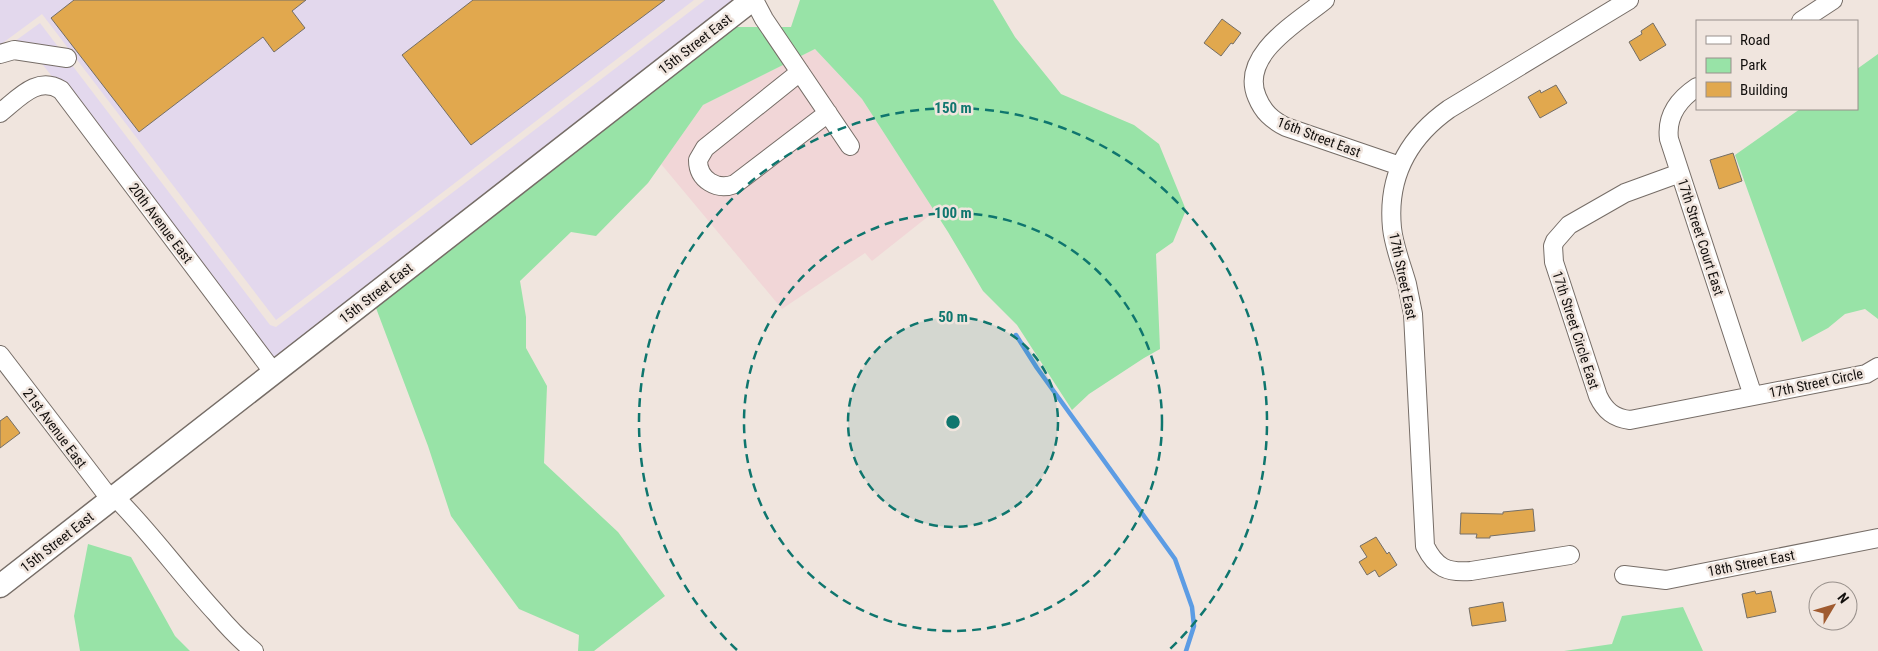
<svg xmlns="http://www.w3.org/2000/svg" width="1878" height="651" viewBox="0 0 1878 651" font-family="'Roboto Condensed',sans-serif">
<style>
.commercial{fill:#f1d6d7}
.industrial{fill:#e3d8ed}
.green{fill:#98e3a7}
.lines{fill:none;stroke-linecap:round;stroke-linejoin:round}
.stream{stroke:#5c9ce4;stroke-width:4.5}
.building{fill:#e1a84e;stroke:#746e66}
.minor-casing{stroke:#766d67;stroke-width:20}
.major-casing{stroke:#766d67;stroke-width:25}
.minor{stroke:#fff;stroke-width:18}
.major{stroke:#fff;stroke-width:22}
.ring{fill:none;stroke:#0f766e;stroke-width:2.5;stroke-dasharray:9 6}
.labels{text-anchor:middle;stroke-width:5;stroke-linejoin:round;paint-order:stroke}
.street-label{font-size:14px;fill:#13100e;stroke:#f0e5de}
.centre{fill:#0f766e;stroke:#f0e5de;stroke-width:2.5}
.ring-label{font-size:15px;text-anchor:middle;font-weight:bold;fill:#0f766e;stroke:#f0e5de;stroke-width:5;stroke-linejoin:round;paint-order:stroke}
</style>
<rect width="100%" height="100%" fill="#f0e5de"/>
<path class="commercial" d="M815 49 862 99 935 211 872 261 865 253 782 309 661 164 703 105Z"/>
<path class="industrial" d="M0 0H694L276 320 42 14 0 45Z
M705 0H740L276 362 25 42 0 60V52L40 23 270 325 276 327Z"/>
<path class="green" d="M800 0H993L1015 37 1061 94 1134 125 1159 144 1186 210 1173 242 1156 254 1160 349 1144 358 1089 394 1072 410 1017 325 983 291 948 232 862 99 815 49 703 105 648 183 596 236 571 232 520 281 526 317V348L547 386 544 463 618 532 665 596 594 651H578L579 635 519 609 451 516 428 446 376 308 732 27H791Z
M1878 54V319L1865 309 1845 314 1828 328 1802 342 1735 155 1800 109H1857V69Z
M88 544 131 557 175 636 190 651H80L74 616Z
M1683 607 1703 651H1564L1612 644 1622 616Z"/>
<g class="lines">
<path class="stream" d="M1016 335 1037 368 1175 559 1192 607 1194 626 1186 651"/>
</g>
<path class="building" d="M74 0H306L292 11 305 28 274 52 263 37 139 132 51 18Z
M473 0H665L471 145 402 55Z
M1222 19 1241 33 1233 44 1231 43 1221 56 1204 43Z
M1653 23 1666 45 1640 61 1629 42 1642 34 1641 31Z
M1556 85 1567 103 1540 118 1528 97 1540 90 1541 93Z
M1733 153 1742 181 1719 189 1710 160Z
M7 416 20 433 0 448V421Z
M1533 509 1535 531 1490 536V538H1476L1477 534H1460L1461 513 1503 514V512Z
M1376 537 1387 554 1389 552 1397 565 1379 577 1375 570 1367 575 1359 562 1367 557 1360 546Z
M1755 591 1756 594 1771 591 1776 612 1747 618 1742 594Z
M1503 602 1506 621 1472 626 1469 608Z"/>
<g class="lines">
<defs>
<path id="minor" d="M754 0 764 19 850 146
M1325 0C1298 22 1239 55 1257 97 1263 112 1272 120 1286 127L1400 166
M1801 21 1833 0
M0 54 14 50 67 58
M800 72 705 148 698 160C698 180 717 191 735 184L828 113
M1697 87C1679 99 1666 116 1669 139L1753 396
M0 113C18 99 37 75 61 90L274 373
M1680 173 1625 193 1569 225 1555 241 1553 246 1554 262 1598 396C1605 411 1614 418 1630 420L1866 374 1878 367
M0 355 111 500
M115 497C151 533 181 575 216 613 228 627 240 640 254 651
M1570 555 1471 571C1447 573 1436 568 1425 546L1413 314C1411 304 1409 294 1407 284 1402 266 1394 247 1392 228 1387 177 1408 138 1449 109L1629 0
M1624 575 1666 580 1878 538"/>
<path id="major" d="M0 586 752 0"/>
</defs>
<use href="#minor" class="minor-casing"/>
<use href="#major" class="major-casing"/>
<use href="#minor" class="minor"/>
<use href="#major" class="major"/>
</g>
<circle cx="953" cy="422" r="105" fill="#0f766e" fill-opacity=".12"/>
<g class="ring">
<circle cx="953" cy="422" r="105"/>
<circle cx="953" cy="422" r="209"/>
<path d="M737 650A314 314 0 1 1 1169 650"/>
</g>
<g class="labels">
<g class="street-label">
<text transform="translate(695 44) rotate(-38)" y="5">15th Street East</text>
<text transform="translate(1319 137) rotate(21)" y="5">16th Street East</text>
<text transform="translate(161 223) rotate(53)" y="5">20th Avenue East</text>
<text transform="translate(1701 237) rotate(72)" y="5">17th Street Court East</text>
<text transform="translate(1403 276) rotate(78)" y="5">17th Street East</text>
<text transform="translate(376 293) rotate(-38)" y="5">15th Street East</text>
<text transform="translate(1576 330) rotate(72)" y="5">17th Street Circle East</text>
<text transform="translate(1816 383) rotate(-12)" y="5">17th Street Circle</text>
<text transform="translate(55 428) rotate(53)" y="5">21st Avenue East</text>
<text transform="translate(57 542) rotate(-38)" y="5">15th Street East</text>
<text transform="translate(1751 563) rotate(-11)" y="5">18th Street East</text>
</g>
</g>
<circle cx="953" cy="422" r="8" class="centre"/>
<g class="ring-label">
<text x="953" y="113">150 m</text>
<text x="953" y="218">100 m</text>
<text x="953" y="322">50 m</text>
</g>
<rect x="1696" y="20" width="162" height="90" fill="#f0e5de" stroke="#98908b"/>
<rect x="1706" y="36" width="25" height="8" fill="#ffffff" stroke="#98908b"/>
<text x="1740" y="45" font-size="15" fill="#13100e">Road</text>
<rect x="1706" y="58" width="25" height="15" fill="#98e3a7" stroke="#98908b"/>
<text x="1740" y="70" font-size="15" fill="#13100e">Park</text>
<rect x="1706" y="82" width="25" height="15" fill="#e1a84e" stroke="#98908b"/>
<text x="1740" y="95" font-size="15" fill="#13100e">Building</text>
<g transform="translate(1833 606) rotate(52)"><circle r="24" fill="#f0e5de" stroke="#98908b"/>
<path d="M0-4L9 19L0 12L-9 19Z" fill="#a05b30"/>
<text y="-8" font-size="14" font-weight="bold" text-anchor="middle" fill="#13100e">N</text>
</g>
</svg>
